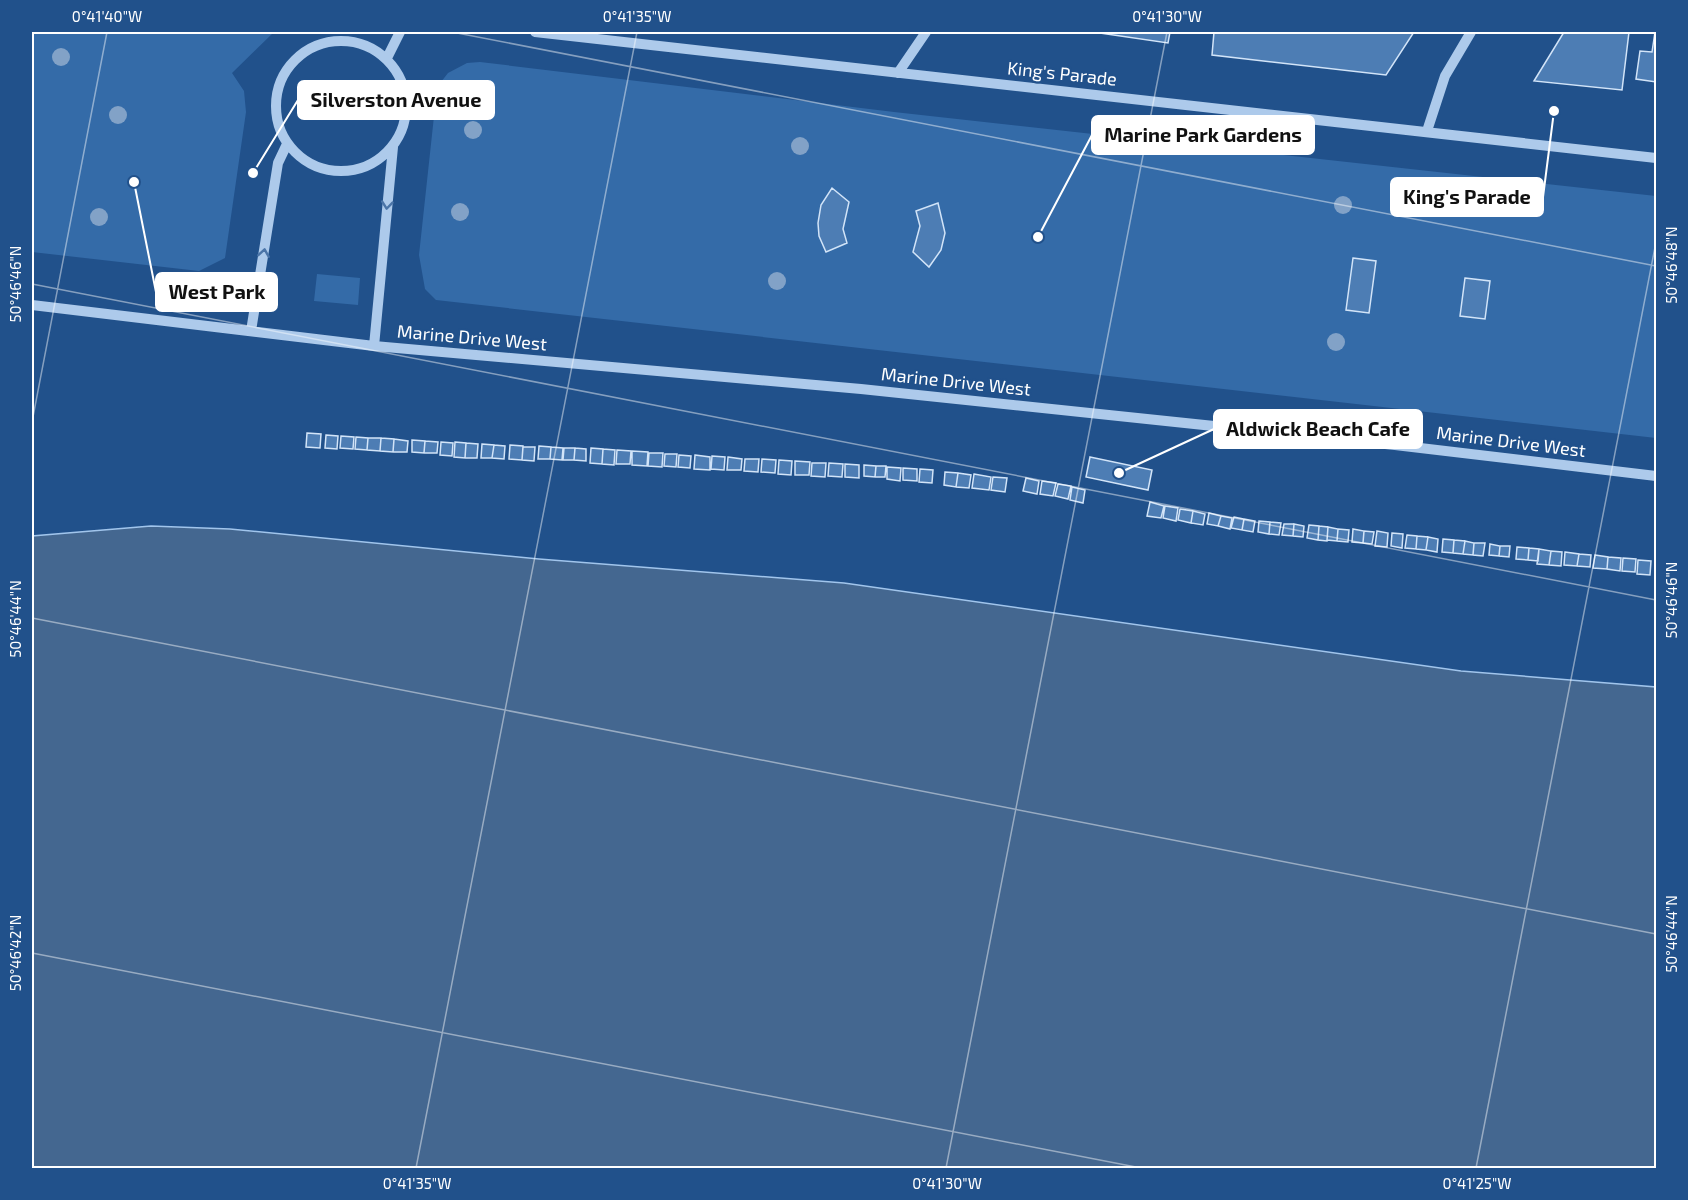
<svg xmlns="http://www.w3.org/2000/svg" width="1688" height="1200" viewBox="0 0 1688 1200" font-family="'Exo 2',sans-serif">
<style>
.green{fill:#346ba8}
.water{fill:#446790;stroke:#a1c5ec;stroke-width:1.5}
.building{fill:#4d7db4;stroke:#d2e4f8;stroke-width:1.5}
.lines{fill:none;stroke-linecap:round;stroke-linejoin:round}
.minor{stroke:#adcaeb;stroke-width:10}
.tree{fill:#82a2c7}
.oneway{stroke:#4b75a8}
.ticks{fill:none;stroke:#fff;stroke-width:1.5;stroke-opacity:0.45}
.labels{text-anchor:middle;stroke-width:4.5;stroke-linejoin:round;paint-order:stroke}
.street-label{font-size:18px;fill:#fff;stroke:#21518b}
.leader{fill:none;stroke:#fff;stroke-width:2}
.callout-dot{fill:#fff;stroke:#21518b;stroke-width:2}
.callout{fill:#fff;stroke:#fff;stroke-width:2}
.callout-label{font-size:20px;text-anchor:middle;font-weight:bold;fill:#111}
.neatline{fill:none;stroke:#fff;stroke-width:2}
.ticks-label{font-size:15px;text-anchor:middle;fill:#fff}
</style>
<rect width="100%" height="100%" fill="#21518b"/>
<path class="green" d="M32 32H274L232 73 244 91 246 112 225 258 199 271 32 252Z
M480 62 894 112 1656 196V438L436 300 425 289 419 255 435 107 441 82 448 73 467 63Z
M317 274 360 278 358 305 314 301Z"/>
<path class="water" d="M151 526 230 529 539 559 844 583 1461 671 1656 687V1168H32V536Z"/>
<path class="building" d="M1093 32H1170L1168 43Z
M1214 32H1414L1386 75 1212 55Z
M1564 32H1629L1622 90 1534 81Z
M1655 32 1656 82 1636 79 1640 51 1652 52Z
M832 188 849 202 843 229 847 243 826 252 819 236 818 223 821 205Z
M938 203 945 233 941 250 929 267 913 252 920 226 916 211Z
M1353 258 1376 261 1369 313 1346 310Z
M1465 278 1490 281 1485 319 1460 316Z
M307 433 321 434 320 448 306 447Z
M326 435 338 436 337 449 325 448Z
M341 436 354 437 353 449 340 448Z
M356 437 368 438 367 450 355 449Z
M368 438H381L380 451 367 450Z
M381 438 394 439 393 452 380 451Z
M394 439 408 441 407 452H393Z
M412 440 425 441 424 453 412 452Z
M425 441 438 442 437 453H424Z
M441 442 453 443 452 456 440 455Z
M455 442 466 443 465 458 454 457Z
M466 443 478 444 477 458H465Z
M482 444 494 445 492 458H481Z
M494 445 505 446 504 459 492 458Z
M510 445 523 446 522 460 509 459Z
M539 446 551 447 550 459H538Z
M523 447H535L534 461 522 460Z
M551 447 563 448 562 460 550 459Z
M564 448H575L574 460H563Z
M575 448 586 449V461L574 460Z
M591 448 603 449 602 464 590 463Z
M603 449 615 450 614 465 602 464Z
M617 450 631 451 630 464H616Z
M632 451 648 452 647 466 632 465Z
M649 453H663L662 467 648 466Z
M665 454H677L676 467 664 466Z
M679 455 691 456 690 468 678 467Z
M695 455 710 457V470L694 469Z
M712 456 725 457 724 470 711 469Z
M728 457 742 459 741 470H727Z
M1090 457 1152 470 1148 490 1086 477Z
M745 459H759L758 472 744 471Z
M762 459 776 460 775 473 761 472Z
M779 460 792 461 791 475 778 474Z
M795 461 810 462 809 475H795Z
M812 463H826L825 477 811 476Z
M829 463 843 464 842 477 828 476Z
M845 464 859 465V478L845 477Z
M864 465 876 466 875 477 864 476Z
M876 466H886L885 477H875Z
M887 467 901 468 900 481 887 479Z
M903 468 917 469V481L903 480Z
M920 469 933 470 932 483 919 482Z
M945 472 958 473 956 487 944 485Z
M958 473 971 475 969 488 956 487Z
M974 474 991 477 989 490 972 488Z
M993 477 1007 478 1005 492 991 490Z
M1026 478 1039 481 1037 494 1023 491Z
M1042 481 1056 483 1053 496 1040 494Z
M1058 484 1071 486 1068 499 1055 496Z
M1072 487 1085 490 1083 503 1070 500Z
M1150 502 1164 506 1161 518 1147 516Z
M1165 506 1178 508 1176 521 1163 518Z
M1180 509 1193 511 1191 523 1178 520Z
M1193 511 1205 514 1203 525 1191 523Z
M1209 513 1221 516 1218 526 1207 524Z
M1221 516 1232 518 1230 529 1218 526Z
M1234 517 1244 519 1242 530 1231 528Z
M1244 519 1255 521 1253 532 1242 530Z
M1259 521 1270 522 1269 534 1258 532Z
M1270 522 1281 523 1279 535 1269 534Z
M1284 524H1294L1293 536 1282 535Z
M1294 524 1304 526 1303 537 1293 536Z
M1309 525 1319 526 1318 540 1307 538Z
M1319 526 1328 527 1327 541 1318 540Z
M1328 527 1338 529 1337 541 1327 540Z
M1338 529 1349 530 1348 542 1337 541Z
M1353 529 1364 531 1363 543 1352 542Z
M1364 531 1374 532 1372 544 1363 543Z
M1377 531 1388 533 1387 547 1375 546Z
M1392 533 1403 534 1402 548 1391 546Z
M1407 535 1417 536 1416 549 1405 548Z
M1417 536 1428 537 1426 550 1416 549Z
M1428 537 1438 539 1437 552 1426 550Z
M1443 539 1454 540 1453 553 1442 552Z
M1454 540 1465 541 1463 554 1453 553Z
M1465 541 1474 543 1473 555 1463 554Z
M1474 543H1485L1483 556 1473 555Z
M1490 544 1500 546 1499 556 1489 555Z
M1500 546H1510L1509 557 1499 556Z
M1517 547 1529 548 1528 560 1516 559Z
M1529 548 1539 549 1538 561 1528 560Z
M1539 549 1551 551 1549 565 1537 564Z
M1551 551 1562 552 1561 566 1549 565Z
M1565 552 1579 554 1577 566 1564 565Z
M1579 554 1591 555 1590 567 1577 566Z
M1595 555 1608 557 1607 569 1593 568Z
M1608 557 1621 558 1620 571 1607 569Z
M1623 558 1636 559 1635 572 1622 571Z
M1638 560 1651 561 1650 575 1637 574Z"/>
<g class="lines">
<path class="minor" d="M535 32 1656 158
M276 106a65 65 0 1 1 130 0a65 65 0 1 1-130 0Z
M387 58 400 32
M898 73 926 32
M1427 131 1445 76 1471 32
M32 305 374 346 861 389 1395 445 1656 476
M251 331 278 163 287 144
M374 346 393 147"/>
</g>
<g class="tree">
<circle cx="61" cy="57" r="9"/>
<circle cx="118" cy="115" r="9"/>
<circle cx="473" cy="130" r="9"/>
<circle cx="800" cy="146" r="9"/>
<circle cx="1343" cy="205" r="9"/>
<circle cx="460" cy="212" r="9"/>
<circle cx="99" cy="217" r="9"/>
<circle cx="777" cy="281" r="9"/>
<circle cx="1336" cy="342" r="9"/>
</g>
<defs><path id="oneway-chevron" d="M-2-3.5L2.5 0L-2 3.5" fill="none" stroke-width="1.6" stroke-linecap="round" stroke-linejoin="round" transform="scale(1.5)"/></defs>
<g class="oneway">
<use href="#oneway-chevron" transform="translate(387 205) rotate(96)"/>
<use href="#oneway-chevron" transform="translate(264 253) rotate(-81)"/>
</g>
<path class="ticks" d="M452 32 1656 266M32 284 1656 600M32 422 107 32M32 618 1656 934M32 953 1141 1168M416 1168 637 32M946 1168 1167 32M1476 1168 1656 242"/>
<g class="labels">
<g class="street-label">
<text transform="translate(1062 74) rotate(6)" y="6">King's Parade</text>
<text transform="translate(472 338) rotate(5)" y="6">Marine Drive West</text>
<text transform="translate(956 382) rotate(6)" y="6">Marine Drive West</text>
<text transform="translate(1511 442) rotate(7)" y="6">Marine Drive West</text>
</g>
</g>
<path class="leader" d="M253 173L298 100M1038 237L1092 135M1554 111L1543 197M134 182L156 292M1119 473L1214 429"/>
<g class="callout-dot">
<circle cx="253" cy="173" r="6"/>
<circle cx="1038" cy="237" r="6"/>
<circle cx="1554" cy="111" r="6"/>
<circle cx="134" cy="182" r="6"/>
<circle cx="1119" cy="473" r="6"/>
</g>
<g class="callout">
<rect x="298" y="81" width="196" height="38" rx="6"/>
<rect x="1092" y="116" width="222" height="38" rx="6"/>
<rect x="1391" y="178" width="152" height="38" rx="6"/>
<rect x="156" y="273" width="121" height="38" rx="6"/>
<rect x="1214" y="410" width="208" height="38" rx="6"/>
</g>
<g class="callout-label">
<text x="396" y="107">Silverston Avenue</text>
<text x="1203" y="142">Marine Park Gardens</text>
<text x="1467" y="204">King's Parade</text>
<text x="217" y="299">West Park</text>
<text x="1318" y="436">Aldwick Beach Cafe</text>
</g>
<rect width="1688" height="1200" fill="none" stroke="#21518b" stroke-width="66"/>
<rect x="33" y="33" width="1622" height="1134" class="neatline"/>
<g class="ticks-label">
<text x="107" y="22">0°41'40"W</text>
<text x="637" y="22">0°41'35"W</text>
<text x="1167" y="22">0°41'30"W</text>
<text transform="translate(1672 265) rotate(-90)" y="5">50°46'48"N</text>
<text transform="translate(16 284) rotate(-90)" y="5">50°46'46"N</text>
<text transform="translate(1672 600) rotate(-90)" y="5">50°46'46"N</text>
<text transform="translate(16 619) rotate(-90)" y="5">50°46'44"N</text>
<text transform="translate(1672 934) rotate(-90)" y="5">50°46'44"N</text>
<text transform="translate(16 953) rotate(-90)" y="5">50°46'42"N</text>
<text x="417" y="1189">0°41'35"W</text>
<text x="947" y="1189">0°41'30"W</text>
<text x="1477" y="1189">0°41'25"W</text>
</g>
</svg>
